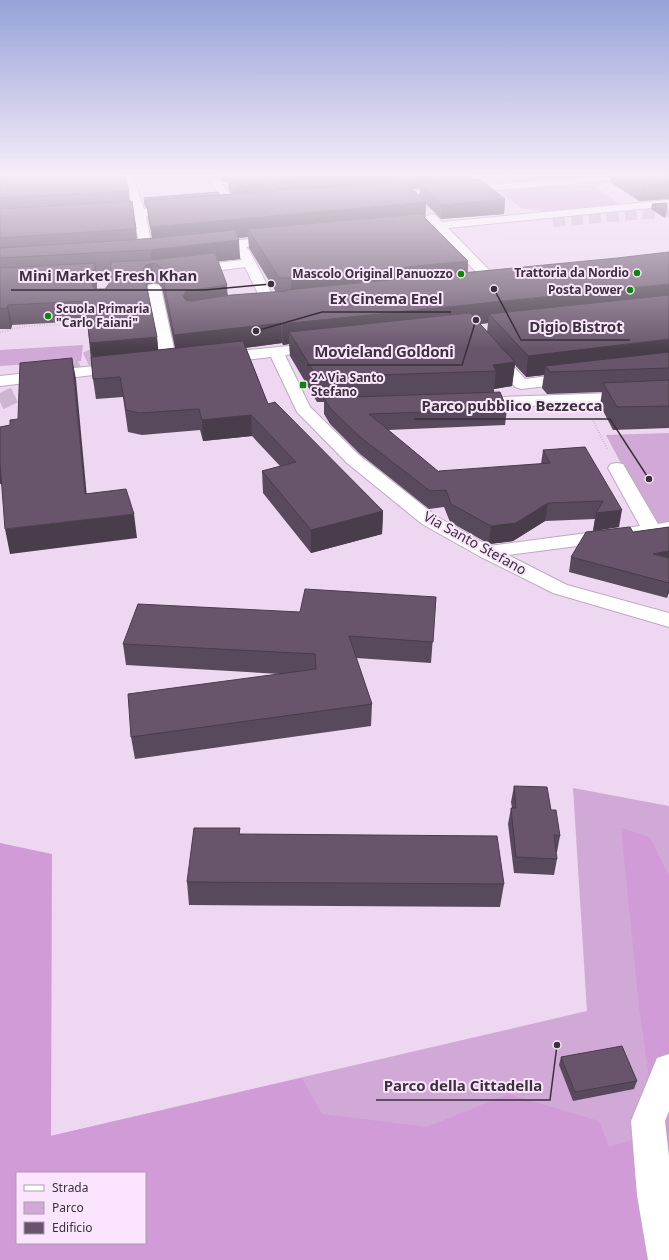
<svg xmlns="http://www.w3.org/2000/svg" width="669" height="1260" viewBox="0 0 669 1260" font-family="'Noto Sans',sans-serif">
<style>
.green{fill:#d1a9d6}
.forest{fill:#d09bd7;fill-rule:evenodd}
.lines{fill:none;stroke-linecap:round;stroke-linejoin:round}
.minor-tunnel{stroke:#cab6cd;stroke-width:12;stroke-dasharray:12 6;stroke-linecap:butt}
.major-tunnel{stroke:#cab6cd;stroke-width:16;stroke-dasharray:16 8;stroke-linecap:butt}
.minor-casing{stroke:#bea9c1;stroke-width:2}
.path-far1{stroke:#b5a2b7;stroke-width:1.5;stroke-dasharray:0.5 1.5;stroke-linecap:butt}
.path{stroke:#b5a2b7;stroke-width:2;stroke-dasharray:0.5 2;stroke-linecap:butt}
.minor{fill:#fff;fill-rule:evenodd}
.wall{fill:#59495c;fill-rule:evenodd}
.shaded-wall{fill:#493c4b}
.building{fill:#68556b;stroke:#493c4b}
.poi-dot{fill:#0b870b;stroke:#fbe5fe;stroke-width:1.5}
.labels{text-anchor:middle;stroke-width:4;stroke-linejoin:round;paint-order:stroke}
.far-poi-label{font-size:12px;font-weight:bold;fill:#3a313b;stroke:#fbe5fe;text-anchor:end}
.street-label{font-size:14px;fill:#3a313b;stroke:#fbe5fe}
.leader{fill:none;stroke:#3a313b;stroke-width:1.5}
.callout-dot{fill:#3a313b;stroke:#fbe5fe;stroke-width:1.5}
.callout-label{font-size:15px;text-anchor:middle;font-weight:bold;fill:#3a313b;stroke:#fbe5fe;stroke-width:4;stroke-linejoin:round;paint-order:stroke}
</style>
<rect width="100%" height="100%" fill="#eed7f1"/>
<path class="green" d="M590 183 618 203 611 206 546 212 521 208 500 191Z
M83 345 81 361 0 366V350Z
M669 433V523L653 524 606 435Z
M573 788 669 806V1260H0L17 1243H145V1173L50 1136 587 1011Z"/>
<path class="forest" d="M621 828 650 837 669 876V1260H0V843L52 854 51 1136 302 1078 322 1114 427 1127 508 1094 599 1121 609 1147 657 1133 639 1007ZM17 1173H145V1243H17Z"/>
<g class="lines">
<path class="minor-tunnel" d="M553 221 669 211"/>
<path class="major-tunnel" d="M0 402 119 344"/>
<defs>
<path id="minor" d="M122 174H132L144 209 176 208 182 211 176 214 146 216 153 252 151 255H143L141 252 134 217 105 218 99 215 105 212 133 210Z
M205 174H215L239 208 237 210H229Z
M620 174H663L658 177 386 199 380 196 386 193Z
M669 200V206L448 228 499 280 501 283 499 286H489L436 229 403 233 397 229 403 225 430 223 425 217 431 214 435 215 442 222Z
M278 236 284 240 282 243 246 247 249 250 273 296 277 299 294 300 296 303 294 306 275 307 262 302 245 267 191 274 185 270 191 266 242 260 237 250 238 248 208 251 204 250 202 247 204 244Z
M139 271 146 275 144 278 67 284 62 283 60 280 62 277 67 276Z
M154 284 159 285 161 288 177 363 174 366H164L161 363 147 288 149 285Z
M319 343 324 344 326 347 324 350 285 355 310 407 359 455 436 516 489 546 640 526 608 468 611 464 617 463 623 464 658 524 669 522V534L508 555 567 585 669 613V627L553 593 479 556 422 524 347 463 297 412 271 357 218 363 213 361 210 358 213 355 218 353Z
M494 348 499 350 525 379 573 373 579 375 581 378 579 381 573 383 521 389 515 387 486 353 489 350Z
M122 363 127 365 130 368 127 371 0 386V376Z
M669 391V401L474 408 468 406 466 403 468 400 474 398Z
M669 1054V1111L665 1121 669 1157V1260H648L637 1195 631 1121 657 1058Z"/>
</defs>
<use href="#minor" class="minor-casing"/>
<path class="path-far1" d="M158 174H171"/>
<path class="path" d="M0 332 25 326 91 323
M592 419 608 450"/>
<use href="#minor" class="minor"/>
</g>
<path class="wall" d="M0 174 129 191 130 201 136 229 137 239 152 238 148 218 147 208H146L144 203V198L231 194 229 190 228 182H223L217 174H471L470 180 505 199 504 214 441 219 426 204 425 218 468 261V272L669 368V428L613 430 600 405 602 392 547 394 542 388 544 375 526 377 515 365 512 386 494 389V392L507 409 505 425 388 430 438 472 541 464 543 450 585 447 619 527 593 531 595 519 545 521 513 541 489 544 450 522 444 507 429 509 360 454 330 424 324 414V402H317L290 356 289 344 283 345 282 343 246 348 268 404 383 511 382 534 311 553 263 493 262 471 280 466 252 436 203 441 200 430 142 435 128 432 123 397 96 399 93 379 87 321 12 325 11 329H0ZM413 189H420L419 196ZM248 237 249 248 276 292 228 296 218 261 240 259 238 238ZM110 271 109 284 105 289H97V283L96 272ZM154 283 159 284 162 288 175 348 158 350 157 337 147 286 148 284ZM488 323 487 332 480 324Z
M597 174H669V199L639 201 610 182 612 174Z
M652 204 666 213 665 218 651 209Z
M669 527V592L667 598 569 572 571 557 633 532Z
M436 597 431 663 356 658 372 704 371 726 135 759 131 737 280 674 126 665 123 644 300 612Z
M514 786 551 810 560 836 557 852H556L557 859 554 875 514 873 508 824 511 808H512L511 802Z
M240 834 504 884 500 907 189 905 187 882Z
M561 1057 637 1081 634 1089 573 1101 559 1065Z"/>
<path class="shaded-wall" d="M222 174H228V182H223Z
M351 174H401L400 184 236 203 235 182Z
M411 174H471L470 185 420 184V189H410Z
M669 178V199L639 201 643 181Z
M505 199 504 214 441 219V205Z
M426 202 425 221 248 229V237L153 246 151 227Z
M239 240 240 259 160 268 157 264 152 263 154 283 148 284 146 288 143 269 146 265 151 263 150 250Z
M468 261 467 280 291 298V278Z
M95 263 97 283 95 305 92 285Z
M669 284V304L489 314 488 323 296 344 289 332V344L283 345 282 324Z
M227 285 228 305 188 312 183 297 186 291Z
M8 305 12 325 11 329 7 308Z
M281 323 282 343 176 356 174 335Z
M157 337 159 358 93 365 90 343Z
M669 339V360L545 366 544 375 526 377 528 356Z
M72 358 76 379 89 519 85 494Z
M515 362 512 386 494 389 496 371 493 365Z
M251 415 252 436 203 441 202 420Z
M0 461 5 483 0 484Z
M548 503 545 521 513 541 489 544 491 526Z
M622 510 619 527 593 531 596 513Z
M383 511 382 534 311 553V530Z
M134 514 137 538 10 554 5 529Z
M669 551V566L653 554Z
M669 587V592L667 598Z"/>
<path class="building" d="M0 174H124L129 191 0 198Z
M230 174H351L235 182Z
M632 174H669V178L643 181Z
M480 179 505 199 441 205 420 184Z
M405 182 426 202 151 227 146 200Z
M218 192 220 195 146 200V203H145L144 198Z
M132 201 136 229 0 238V209Z
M667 203 666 213 652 204Z
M421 214 468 261 291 278H279L248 229Z
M235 230 239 240 150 250 0 258V248L145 239Z
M669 252V284L282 324 281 323 174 335 161 268 157 264 152 263 146 265 143 269 157 337 90 343 85 301 8 305 7 308 0 309V268L95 263 92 285 95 289H105L109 284 111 262 150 260 215 253 227 285 186 291 183 297 186 300 192 301 231 295 287 291 286 290 617 258Z
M669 295V339L528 356 489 314Z
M470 313 515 362 493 365 496 371 317 377 289 332Z
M243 341 268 404 275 402 383 511 311 530 262 471 296 462 251 415 202 420 199 409 139 413 126 410 120 377 93 379 91 357Z
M669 352V368L550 372 545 366Z
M72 358 85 494 126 489 134 514 5 529 0 462V427L10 425V420L18 419 20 363Z
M669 380V406L617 407 603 383Z
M500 392 507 409 369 414 439 472V471L550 463 543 450 585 447 622 510 596 513 603 501 548 503 516 523 491 526 451 504 446 490 430 491 360 437 330 408 324 398Z
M630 527 633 532 669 527V551L653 554 669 558V583L571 557 586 532Z
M305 589 436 597 433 642 349 636 372 704 131 737 128 694 316 669 315 654 123 644 138 604 300 612Z
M514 786 547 787 551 810H556L560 836 554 835 557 859 516 857 511 808H516Z
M194 828H240L239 834 497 836 504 884 187 882Z
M622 1046 637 1081 575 1092 561 1057Z"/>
<linearGradient id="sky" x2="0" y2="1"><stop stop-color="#96a2d9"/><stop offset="0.5" stop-color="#f7edf9"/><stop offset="1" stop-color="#f7edf9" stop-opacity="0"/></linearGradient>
<rect width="669" height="350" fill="url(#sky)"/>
<g class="poi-dot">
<circle cx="637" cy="273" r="4"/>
<circle cx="461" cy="274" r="4"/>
<circle cx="630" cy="290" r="4"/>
<circle cx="48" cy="316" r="4"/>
<rect x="299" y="381" width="8" height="8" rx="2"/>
</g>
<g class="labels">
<g class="far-poi-label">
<text x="629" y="277">Trattoria da Nordio</text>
<text x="453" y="278">Mascolo Original Panuozzo</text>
<text x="622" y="294">Posta Power</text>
<text x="56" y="313" text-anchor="start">Scuola Primaria<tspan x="56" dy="14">"Carlo Faiani"</tspan></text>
<text x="311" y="382" text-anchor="start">2^ Via Santo<tspan x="311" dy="14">Stefano</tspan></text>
</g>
<g class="street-label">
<text transform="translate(475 543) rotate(29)" y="5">Via Santo Stefano</text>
</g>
</g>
<path class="leader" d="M271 284L205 290H11M256 331L322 312H451M494 289L521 340H630M476 320L462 365H307M649 479L610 419H414M557 1045L550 1100H376"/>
<g class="callout-dot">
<circle cx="271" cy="284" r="4"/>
<circle cx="256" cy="331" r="4"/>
<circle cx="494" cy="289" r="4"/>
<circle cx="476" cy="320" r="4"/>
<circle cx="649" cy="479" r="4"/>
<circle cx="557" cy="1045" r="4"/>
</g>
<g class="callout-label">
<text x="108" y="281">Mini Market Fresh Khan</text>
<text x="386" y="304">Ex Cinema Enel</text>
<text x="576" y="332">Digio Bistrot</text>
<text x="384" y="357">Movieland Goldoni</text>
<text x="512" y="411">Parco pubblico Bezzecca</text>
<text x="463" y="1091">Parco della Cittadella</text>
</g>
<rect x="16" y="1172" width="130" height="72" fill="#fbe5fe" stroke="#ae9db0"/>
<rect x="24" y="1185" width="20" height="6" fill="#ffffff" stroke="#ae9db0"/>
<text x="52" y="1192" font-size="12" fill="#3a313b">Strada</text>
<rect x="24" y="1202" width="20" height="12" fill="#d1a9d6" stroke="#ae9db0"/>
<text x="52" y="1212" font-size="12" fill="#3a313b">Parco</text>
<rect x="24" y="1222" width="20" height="12" fill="#68556b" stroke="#ae9db0"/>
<text x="52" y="1232" font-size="12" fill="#3a313b">Edificio</text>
</svg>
